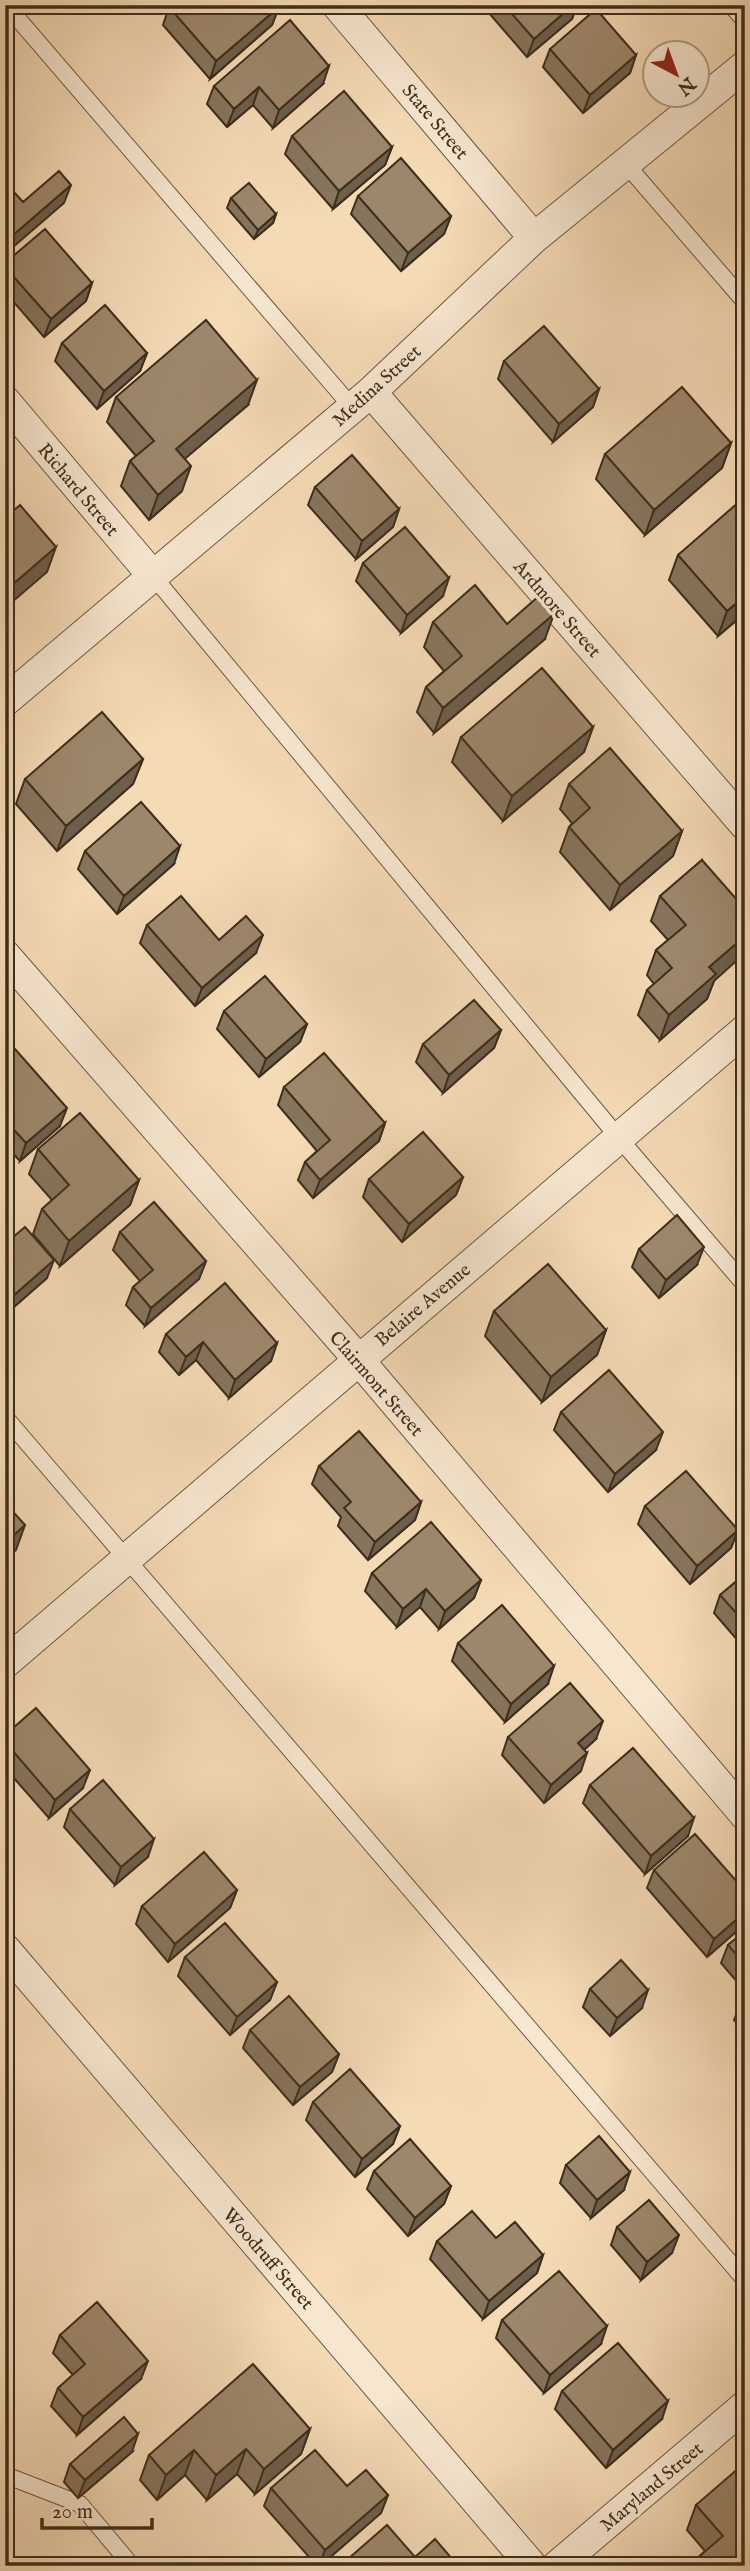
<svg xmlns="http://www.w3.org/2000/svg" width="750" height="2571" viewBox="0 0 750 2571" font-family="'IM FELL English',serif">
<style>
.lines{fill:none;stroke-linecap:round;stroke-linejoin:round}
.service-casing{stroke:#6b5942;stroke-width:18}
.minor-casing{stroke:#6b5942;stroke-width:32}
.service{stroke:#f8e7d0;stroke-width:16}
.minor{stroke:#f8e7d0;stroke-width:30}
.wall{fill:#87745d;stroke:#3d2e1b;stroke-width:2}
.shaded-wall{fill:#6e5e4c;stroke:#3d2e1b;stroke-width:2}
.building{fill:#9d876c;stroke:#3d2e1b;stroke-width:2}
.labels{text-anchor:middle;stroke-width:7;stroke-linejoin:round;paint-order:stroke}
.street-label{font-size:19px;fill:#3d2e1b;stroke:#f8e7d0}
</style>
<rect width="100%" height="100%" fill="#f5dab6"/>
<filter id="stains"><feTurbulence type="fractalNoise" baseFrequency=".00286" numOctaves="4"/><feColorMatrix values="0 0 0 0 .2 0 0 0 0 .09 0 0 0 0 .02 0 0 0 .5 -.17"/></filter>
<radialGradient id="worn" r=".72"><stop offset=".6" stop-color="#630" stop-opacity="0"/><stop offset="1" stop-color="#630" stop-opacity=".3"/></radialGradient>
<g class="lines">
<defs>
<path id="service" d="M6 5 352 407
M731 5 745 21
M625 163 745 302
M153 576 618 1137 745 1285
M5 1417 745 2280
M5 2475 80 2504 132 2566"/>
<path id="minor" d="M337 5 534 238
M371 392 745 825
M5 401 153 576
M5 701 371 392 534 238 745 66
M5 955 358 1359 745 1815
M5 1663 745 1030
M5 1949 532 2566
M557 2566 745 2406"/>
</defs>
<use href="#service" class="service-casing"/>
<use href="#minor" class="minor-casing"/>
<use href="#service" class="service"/>
<use href="#minor" class="minor"/>
</g>
<path class="wall" d="M482 5H577L572 19 527 57Z
M169 7H279L272 25 210 79 163 25Z
M550 49 636 55 630 73 583 113 543 67Z
M323 84 273 128 253 105 227 127 207 104 214 86Z
M292 136 392 147 385 165 333 209 285 154Z
M358 196 451 216 444 234 401 271 351 214Z
M231 198 276 214 273 223 254 239 227 208Z
M5 263 92 283 86 301 44 337 5 292Z
M62 343 147 353 140 371 97 409 55 361Z
M504 361 599 389 593 407 553 442 498 379Z
M116 397 248 405 185 458 182 491 149 520 121 486 130 461 136 456 107 422Z
M731 443 722 468 645 535 596 479 605 454Z
M315 487 399 509 393 527 356 559 308 505Z
M745 506V613L718 636 669 580 678 555Z
M363 563 443 596 401 633 356 581Z
M433 622 507 624 545 639 434 733 417 712 426 687 444 671 424 647Z
M593 727 584 752 503 821 452 762 461 737Z
M143 759 133 784 57 851 16 804 25 779Z
M569 784 682 831 673 856 610 910 560 852 569 827 572 823 560 809Z
M85 851 174 864 117 914 78 869Z
M702 860 714 981 707 999 660 1040 638 1015 647 990 654 984 647 975 656 950 668 940 651 921 660 896Z
M147 925 219 940 256 953 195 1006 140 943Z
M224 1011 307 1024 300 1042 259 1077 217 1029Z
M501 1030 494 1048 443 1093 416 1062 423 1044Z
M5 1042 60 1126 20 1161 5 1145Z
M284 1087 385 1123 379 1141 313 1198 298 1180 305 1162 317 1151 278 1105Z
M38 1149 139 1180 130 1205 60 1266 33 1234 42 1209 52 1200 29 1174Z
M463 1177 456 1195 402 1242 363 1197 369 1179Z
M120 1232 206 1261 199 1279 145 1326 126 1305 133 1287 140 1281 113 1250Z
M5 1244 47 1278 6 1314 5 1313Z
M639 1249 697 1265 659 1298 632 1267Z
M494 1311 606 1330 597 1355 542 1402 485 1336Z
M166 1334 277 1343 271 1361 229 1398 196 1360 179 1375 159 1352Z
M561 1412 656 1450 608 1492 554 1430Z
M319 1466 421 1502 415 1520 368 1560 338 1526 341 1517 312 1484Z
M645 1506 738 1530 731 1548 690 1584 638 1524Z
M372 1573 481 1580 474 1598 439 1629 420 1607 397 1627 365 1591Z
M745 1574V1649L714 1613 720 1595Z
M458 1643 548 1684 505 1722 452 1661Z
M5 1735 83 1788 49 1818 5 1768Z
M508 1737 596 1739 584 1750 581 1771 544 1803 502 1755Z
M590 1785 688 1836 645 1874 583 1803Z
M70 1809 148 1857 115 1885 64 1827Z
M654 1870 745 1891V1924L707 1957 647 1888Z
M237 1890 230 1908 168 1962 136 1924 142 1906Z
M745 1931V1991L721 1963 728 1945Z
M185 1957 277 1982 270 2000 230 2035 178 1976Z
M590 1989 642 2008 610 2036 583 2007Z
M745 1998V2032L734 2020 741 2002Z
M250 2030 339 2054 332 2072 293 2105 243 2048Z
M313 2102 400 2126 393 2144 355 2177 306 2120Z
M566 2165 624 2190 591 2218 560 2183Z
M374 2171 451 2186 444 2204 408 2236 367 2189Z
M617 2227 672 2253 641 2280 611 2245Z
M437 2241 543 2255 537 2273 483 2319 430 2259Z
M502 2320 601 2344 544 2393 496 2338Z
M60 2335 141 2379 77 2435 51 2406 58 2388 73 2375 53 2353Z
M562 2391 662 2419 606 2468 555 2409Z
M310 2429 301 2454 255 2494 237 2474 207 2500 185 2475 157 2500 140 2480 149 2455Z
M132 2452 78 2498 64 2482 70 2464Z
M745 2470V2566H692L694 2561 705 2551 687 2530 696 2505Z
M347 2486 388 2495 381 2513 320 2566H317L264 2506 271 2488Z"/>
<path class="shaded-wall" d="M573 5H577L572 19 527 57 534 39Z
M279 7 272 25 210 79 216 61Z
M636 55 630 73 583 113 590 95Z
M329 66 323 84 273 128 279 110Z
M259 87 253 105 227 127 234 109Z
M392 147 385 165 333 209 339 191Z
M71 185 64 203 5 254V242Z
M276 214 273 223 254 239 258 230Z
M451 216 444 234 401 271 408 253Z
M92 283 86 301 44 337 51 319Z
M147 353 140 371 97 409 104 391Z
M257 380 248 405 167 474 176 449Z
M599 389 593 407 553 442 559 424Z
M731 443 722 468 645 535 654 510Z
M191 466 182 491 149 520 158 495Z
M399 509 393 527 356 559 362 541Z
M56 547 47 572 5 608V591Z
M449 578 443 596 401 633 407 615Z
M745 596V613L718 636 727 611Z
M554 614 545 639 434 733 443 708Z
M593 727 584 752 503 821 512 796Z
M143 759 133 784 57 851 66 826Z
M682 831 673 856 610 910 620 885Z
M180 846 174 864 117 914 124 896Z
M263 935 256 953 195 1006 202 988Z
M745 936V953L714 981 707 999 660 1040 669 1015 709 967Z
M307 1024 300 1042 259 1077 266 1059Z
M501 1030 494 1048 443 1093 449 1075Z
M67 1108 60 1126 20 1161 26 1143Z
M385 1123 379 1141 313 1198 320 1180Z
M463 1177 456 1195 402 1242 409 1224Z
M139 1180 130 1205 60 1266 69 1241Z
M704 1247 697 1265 659 1298 666 1280Z
M54 1260 47 1278 6 1314 13 1296Z
M206 1261 199 1279 145 1326 151 1308Z
M606 1330 597 1355 542 1402 551 1377Z
M203 1342 196 1360 179 1375 186 1357Z
M277 1343 271 1361 229 1398 235 1380Z
M663 1432 656 1450 608 1492 615 1474Z
M421 1502 415 1520 368 1560 375 1542Z
M25 1525 16 1550 5 1560V1543Z
M738 1530 731 1548 690 1584 697 1566Z
M481 1580 474 1598 439 1629 445 1611Z
M426 1589 420 1607 397 1627 403 1609Z
M554 1666 548 1684 505 1722 511 1704Z
M603 1721 596 1739 572 1761 578 1743Z
M587 1753 581 1771 544 1803 551 1785Z
M90 1770 83 1788 49 1818 55 1800Z
M694 1818 688 1836 645 1874 651 1856Z
M154 1839 148 1857 115 1885 121 1867Z
M237 1890 230 1908 168 1962 175 1944Z
M745 1912V1924L707 1957 714 1939Z
M277 1982 270 2000 230 2035 237 2017Z
M648 1990 642 2008 610 2036 617 2018Z
M339 2054 332 2072 293 2105 300 2087Z
M400 2126 393 2144 355 2177 362 2159Z
M630 2172 624 2190 591 2218 597 2200Z
M451 2186 444 2204 408 2236 415 2218Z
M679 2235 672 2253 641 2280 647 2262Z
M543 2255 537 2273 483 2319 489 2301Z
M607 2326 601 2344 544 2393 550 2375Z
M148 2361 141 2379 77 2435 83 2417Z
M668 2401 662 2419 606 2468 613 2450Z
M310 2429 301 2454 255 2494 264 2469Z
M138 2434 132 2452 78 2498 85 2480Z
M246 2449 237 2474 207 2500 216 2475Z
M194 2450 185 2475 157 2500 166 2475Z
M388 2495 381 2513 320 2566H319L325 2550Z"/>
<path class="building" d="M171 5H277L279 7 216 61 169 7Z
M504 5H573L534 39Z
M596 9 636 55 590 95 550 49Z
M290 20 329 66 279 110 259 87 234 109 214 86Z
M344 91 392 147 339 191 292 136Z
M401 158 451 216 408 253 358 196Z
M59 171 71 185 5 242V182L23 202Z
M249 183 276 214 258 230 231 198Z
M45 229 92 283 51 319 5 267V263Z
M105 305 147 353 104 391 62 343Z
M206 320 257 380 176 449 191 466 158 495 130 461 154 441 116 397Z
M544 326 599 389 559 424 504 361Z
M682 387 731 443 654 510 605 454Z
M352 455 399 509 362 541 315 487Z
M740 501 745 506V596L727 611 678 555Z
M20 505 56 547 5 591V518Z
M405 527 449 578 407 615 363 563Z
M475 585 507 624 539 596 554 614 443 708 426 687 462 656 433 622Z
M542 668 593 727 512 796 461 737Z
M102 712 143 759 66 826 25 779Z
M610 748 682 831 620 885 569 827 590 808 569 784Z
M141 802 180 846 124 896 85 851Z
M702 860 745 909V936L709 967 716 974 669 1015 647 990 672 968 656 950 686 925 660 896Z
M181 896 219 940 246 916 263 935 202 988 147 925Z
M265 976 307 1024 266 1059 224 1011Z
M474 1000 501 1030 449 1075 423 1044Z
M7 1040 67 1108 26 1143 5 1120V1042Z
M324 1053 385 1123 320 1180 305 1162 330 1140 284 1087Z
M80 1113 139 1180 69 1241 42 1209 69 1185 38 1149Z
M423 1132 463 1177 409 1224 369 1179Z
M154 1202 206 1261 151 1308 133 1287 153 1270 120 1232Z
M677 1215 704 1247 666 1280 639 1249Z
M25 1227 54 1260 13 1296 5 1287V1244Z
M548 1264 606 1330 551 1377 494 1311Z
M225 1283 277 1343 235 1380 203 1342 186 1357 166 1334Z
M609 1370 663 1432 615 1474 561 1412Z
M359 1431 421 1502 375 1542 344 1508 351 1502 319 1466Z
M686 1471 738 1530 697 1566 645 1506Z
M5 1503 25 1525 5 1543Z
M431 1522 481 1580 445 1611 426 1589 403 1609 372 1573Z
M745 1574V1623L720 1595Z
M502 1605 554 1666 511 1704 458 1643Z
M570 1683 603 1721 578 1743 587 1753 551 1785 508 1737Z
M36 1708 90 1770 55 1800 5 1742V1735Z
M633 1748 694 1818 651 1856 590 1785Z
M103 1780 154 1839 121 1867 70 1809Z
M695 1834 745 1891V1912L714 1939 654 1870Z
M204 1852 237 1890 175 1944 142 1906Z
M225 1923 277 1982 237 2017 185 1957Z
M745 1931V1965L728 1945Z
M621 1960 648 1990 617 2018 590 1989Z
M289 1996 339 2054 300 2087 250 2030Z
M745 1998V2006L741 2002Z
M350 2069 400 2126 362 2159 313 2102Z
M599 2136 630 2172 597 2200 566 2165Z
M410 2139 451 2186 415 2218 374 2171Z
M649 2200 679 2235 647 2262 617 2227Z
M472 2211 496 2238 515 2222 543 2255 489 2301 437 2241Z
M559 2271 607 2326 550 2375 502 2320Z
M97 2302 148 2361 83 2417 58 2388 85 2364 60 2335Z
M618 2343 668 2401 613 2450 562 2391Z
M253 2364 310 2429 264 2469 246 2449 216 2475 194 2450 166 2475 149 2455Z
M124 2417 138 2434 85 2480 70 2464Z
M315 2450 347 2486 366 2470 388 2495 325 2550 271 2488Z
M741 2466 745 2470V2566H699L694 2561 723 2536 696 2505Z
M387 2525 415 2557 435 2539 453 2560 447 2566 341 2565Z"/>
<g class="labels">
<g class="street-label">
<text transform="translate(436 121) rotate(50)" y="7">State Street</text>
<text transform="translate(376 385) rotate(-42)" y="7">Medina Street</text>
<text transform="translate(79 489) rotate(50)" y="7">Richard Street</text>
<text transform="translate(558 608) rotate(49)" y="7">Ardmore Street</text>
<text transform="translate(422 1304) rotate(-40)" y="7">Belaire Avenue</text>
<text transform="translate(377 1383) rotate(49)" y="7">Clairmont Street</text>
<text transform="translate(269 2258) rotate(49)" y="7">Woodruff Street</text>
<text transform="translate(651 2486) rotate(-40)" y="7">Maryland Street</text>
</g>
</g>
<rect width="750" height="2571" fill="none" stroke="#f5dab6" stroke-width="28"/>
<rect x="7" y="7" width="736" height="2557" fill="none" stroke="#3d2e1b" stroke-width="3.5"/>
<rect x="14" y="14" width="722" height="2543" fill="none" stroke="#3d2e1b" stroke-width="2"/>
<g transform="translate(676 74) rotate(139)"><circle r="33" fill="#f8e7d0" stroke="#ad9d88" stroke-width="2"/>
<path d="M0-5L12 26L0 18L-12 26Z" fill="#8f2418"/>
<text y="-10" font-size="19" font-weight="bold" text-anchor="middle" fill="#3d2e1b">N</text>
</g>
<path d="M42 2518v10h110v-10" fill="none" stroke="#3d2e1b" stroke-width="3.5"/>
<text x="52" y="2518" font-size="21" fill="#3d2e1b" stroke="#f8e7d0" stroke-width="5" paint-order="stroke">20 m</text>
<rect width="100%" height="100%" filter="url(#stains)"/>
<rect width="100%" height="100%" fill="url(#worn)"/>
</svg>
